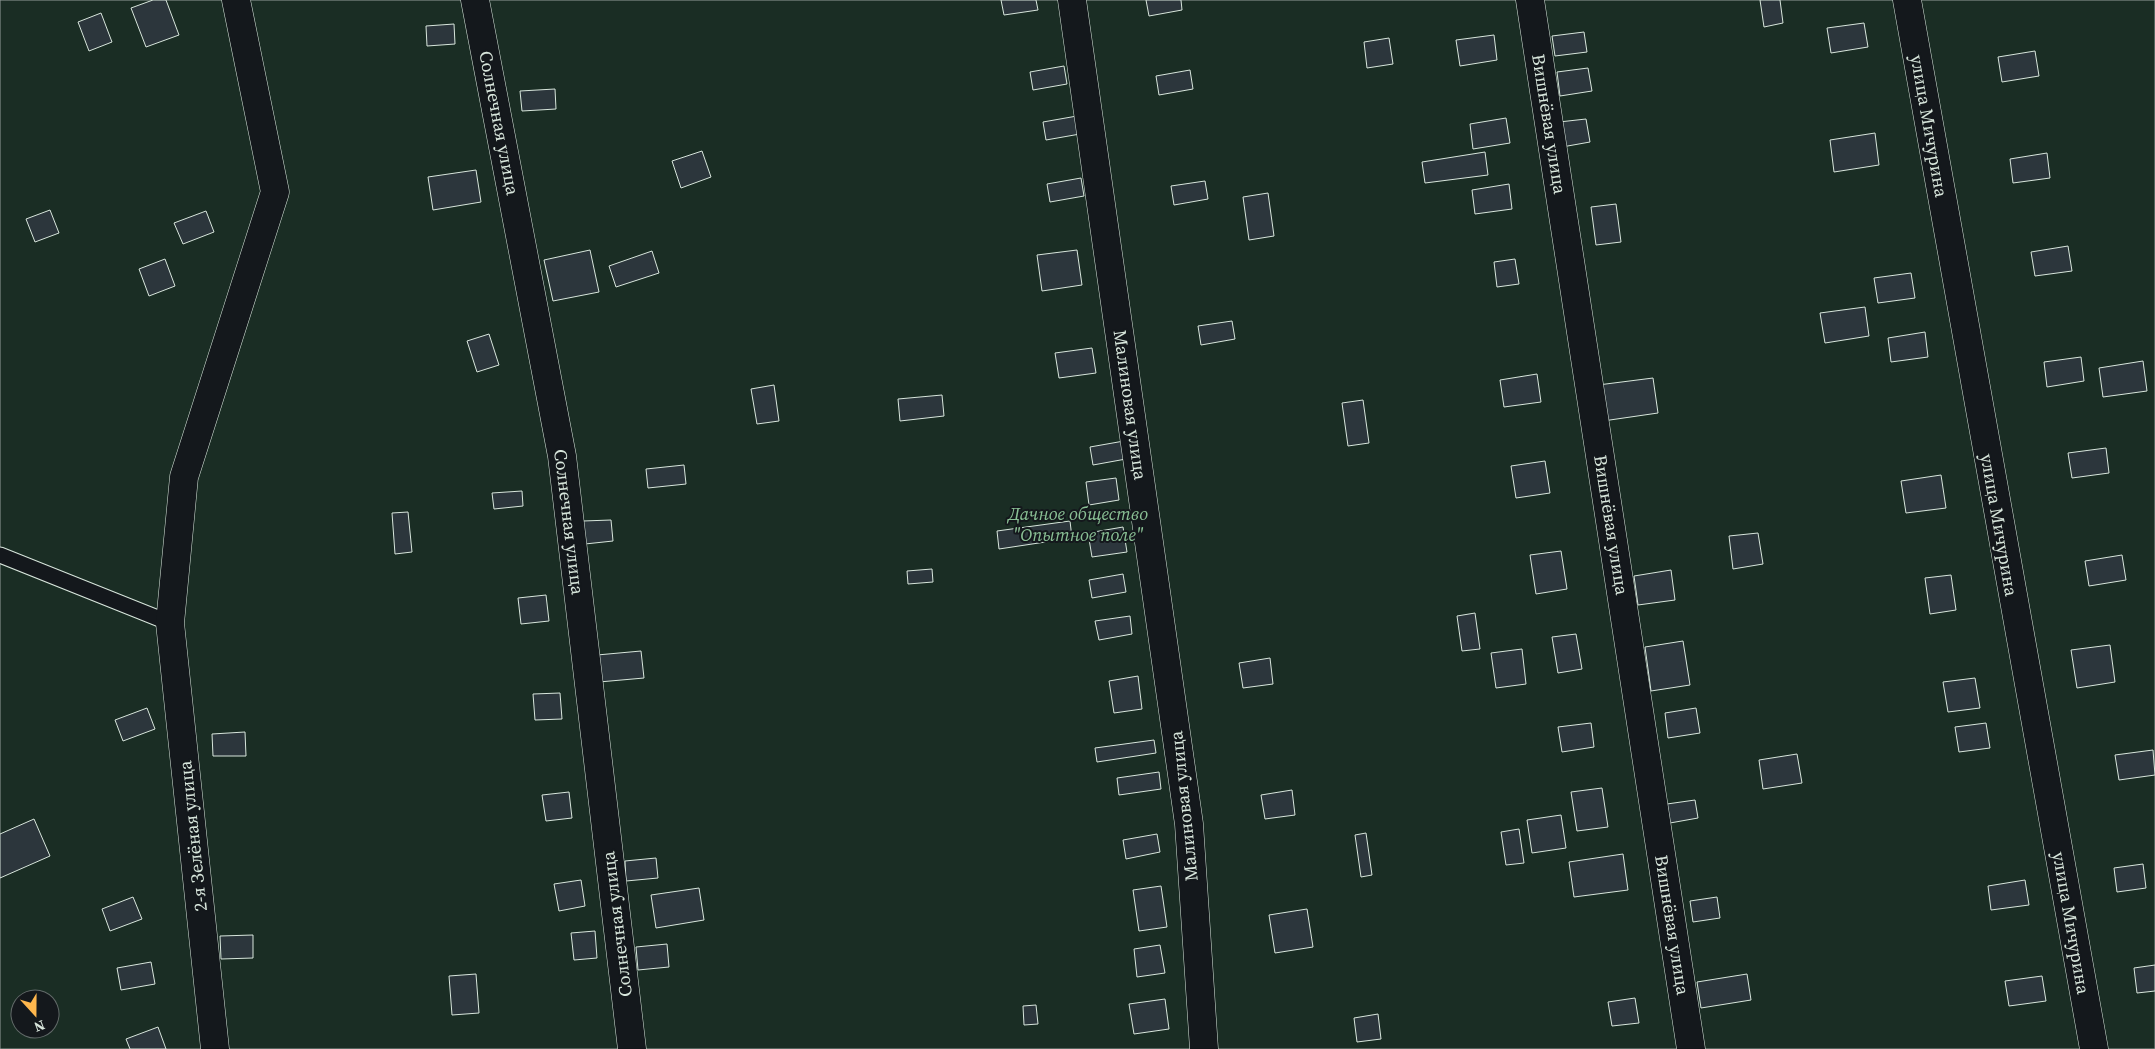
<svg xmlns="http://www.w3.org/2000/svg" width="2155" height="1049" viewBox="0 0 2155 1049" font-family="'Source Serif 4',serif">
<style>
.green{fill:#1a2d24;stroke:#939e99;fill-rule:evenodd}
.building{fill:#2c363c;stroke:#d8e6dc}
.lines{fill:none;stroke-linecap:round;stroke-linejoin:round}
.service-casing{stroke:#d8e6dc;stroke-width:17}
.minor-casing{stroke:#d8e6dc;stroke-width:29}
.service{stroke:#14181c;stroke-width:15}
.minor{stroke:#14181c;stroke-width:28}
.labels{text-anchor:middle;stroke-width:4;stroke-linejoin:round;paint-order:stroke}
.street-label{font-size:18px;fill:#d8e6dc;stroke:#14181c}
.park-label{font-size:18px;font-style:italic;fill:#8ac095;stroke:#14181c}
</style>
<rect width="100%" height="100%" fill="#14181c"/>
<path class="green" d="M0 0H2155V1049H0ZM20 999H50V1029H20Z"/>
<path class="building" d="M153 0H166L179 35 146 47 131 8Z
M1001 0H1036L1038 10 1004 15Z
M1146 0H1181L1182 10 1149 16Z
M1760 0H1780L1783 23 1764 27Z
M101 13 112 42 89 51 78 22Z
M1864 23 1868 47 1831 53 1827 28Z
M454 24 455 44 427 46 426 26Z
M1584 32 1587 52 1555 56 1552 36Z
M1494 35 1497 60 1460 66 1456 40Z
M1389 38 1393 64 1367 68 1364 42Z
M2035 51 2039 76 2002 82 1998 57Z
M1064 66 1067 84 1033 90 1030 72Z
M1588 68 1592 91 1560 96 1557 72Z
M1190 70 1193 89 1159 95 1156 76Z
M555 89 556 109 522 111 520 91Z
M1077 116 1080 134 1046 140 1043 122Z
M1506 118 1510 143 1473 149 1470 124Z
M1586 119 1590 142 1562 147 1559 122Z
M1875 133 1879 165 1834 172 1830 140Z
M702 151 711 177 681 188 672 161Z
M1485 152 1488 175 1425 183 1422 162Z
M2047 153 2050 178 2013 183 2010 159Z
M476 170 481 202 433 210 428 177Z
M1081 178 1084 196 1050 202 1047 184Z
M1205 181 1208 199 1174 205 1171 186Z
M1509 184 1512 209 1475 214 1472 190Z
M1268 193 1274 236 1249 240 1243 197Z
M1616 204 1621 242 1596 245 1591 207Z
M50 210 59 233 35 242 26 219Z
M206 211 214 232 183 244 174 223Z
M2068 246 2072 271 2035 276 2031 252Z
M590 250 599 292 553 301 544 260Z
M1077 250 1082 285 1042 291 1037 255Z
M652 251 659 273 616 287 609 266Z
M165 259 175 286 149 296 139 269Z
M1515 259 1519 284 1497 287 1494 262Z
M1911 273 1915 298 1878 303 1874 278Z
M1865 307 1869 336 1825 343 1820 313Z
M1232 321 1235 339 1201 345 1198 326Z
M1925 332 1928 357 1891 362 1888 338Z
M489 334 499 365 477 372 467 341Z
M1092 348 1096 373 1059 378 1055 353Z
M2081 357 2084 381 2047 387 2044 362Z
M2143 361 2147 391 2103 397 2099 368Z
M1537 374 1541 402 1504 407 1500 380Z
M1653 378 1658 413 1603 421 1598 385Z
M774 385 779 421 757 424 751 389Z
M942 395 944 416 900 421 898 399Z
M1363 400 1369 443 1348 446 1342 403Z
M1124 441 1126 459 1093 465 1090 447Z
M2106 448 2109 473 2072 478 2068 453Z
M1545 461 1550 493 1516 498 1511 466Z
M684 465 686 484 648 488 646 469Z
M1941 475 1946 508 1906 513 1901 481Z
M1116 478 1119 500 1089 505 1086 482Z
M522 491 523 506 494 509 492 493Z
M408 512 412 552 395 554 392 513Z
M611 520 613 541 585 544 583 521Z
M1070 521 1072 538 999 549 997 531Z
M1123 527 1127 552 1092 557 1088 533Z
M1758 533 1763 564 1733 569 1729 536Z
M1561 551 1567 589 1536 594 1530 555Z
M2122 555 2126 580 2089 586 2085 561Z
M932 569 933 582 908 584 907 571Z
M1671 570 1675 600 1638 605 1634 576Z
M1123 574 1126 592 1092 598 1089 580Z
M1951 575 1956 610 1930 614 1925 578Z
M546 595 549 621 521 624 518 598Z
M1475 613 1480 649 1462 651 1457 616Z
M1130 616 1132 634 1099 640 1095 621Z
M1576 634 1582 669 1558 673 1552 637Z
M1683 641 1690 685 1651 691 1645 647Z
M2110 645 2115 682 2077 688 2071 650Z
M1522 649 1526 684 1496 688 1491 653Z
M641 651 644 678 599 682 597 655Z
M1270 658 1273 684 1243 688 1239 663Z
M1138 676 1142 709 1114 713 1109 681Z
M1975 678 1980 708 1948 712 1943 682Z
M560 693 562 719 535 720 533 694Z
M147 708 155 729 123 741 115 720Z
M1696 708 1700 733 1668 738 1665 713Z
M1591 723 1594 747 1562 752 1558 727Z
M1986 723 1990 748 1959 752 1955 727Z
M245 732 246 756H213L212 734Z
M1154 740 1156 753 1097 762 1095 748Z
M2153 750 2155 775 2119 780 2115 755Z
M1797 754 1802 783 1763 789 1759 760Z
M1159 772 1161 789 1119 795 1117 778Z
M1602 788 1608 827 1577 831 1571 792Z
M1292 790 1295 815 1265 819 1261 795Z
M569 792 572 818 546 821 542 795Z
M1695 800 1698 818 1670 823 1667 804Z
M1561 815 1566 848 1532 853 1527 820Z
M34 819 50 856 0 878V834Z
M1519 829 1524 863 1506 865 1501 832Z
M1366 833 1372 875 1361 877 1355 835Z
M1157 834 1160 852 1126 859 1123 840Z
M1623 854 1628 890 1574 897 1569 862Z
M656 858 658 878 626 881 625 861Z
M2143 864 2146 888 2117 892 2114 868Z
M581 880 585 906 559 911 554 884Z
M2025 880 2029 905 1991 910 1988 886Z
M1161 886 1167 927 1139 931 1133 890Z
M699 888 704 920 656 928 651 895Z
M133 897 142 919 110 931 102 909Z
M1717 897 1720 918 1693 922 1690 901Z
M1307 909 1313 947 1275 953 1269 915Z
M595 931 597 958 574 960 571 933Z
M253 935V958L221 959 220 936Z
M667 944 669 967 638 970 636 947Z
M1160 945 1165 973 1137 977 1134 949Z
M151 962 155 984 121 990 117 968Z
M2155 965V991L2137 993 2134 968Z
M476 974 479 1013 452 1015 449 976Z
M1747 974 1751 1000 1701 1008 1697 982Z
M2042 976 2046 1001 2009 1006 2005 981Z
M1635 998 1639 1023 1612 1026 1608 1002Z
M1165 999 1169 1029 1134 1034 1129 1004Z
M1036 1005 1038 1024 1024 1025 1023 1006Z
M1378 1014 1381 1039 1357 1042 1354 1018Z
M158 1027 166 1049H130L126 1039Z"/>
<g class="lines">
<defs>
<path id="service" d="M0 555 170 623"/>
<path id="minor" d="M475 0 562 456 632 1049
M1072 0 1189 824 1204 1049
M1530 0 1691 1049
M1907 0 2094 1049
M215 1049 170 623 184 477 275 192 236 0"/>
</defs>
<use href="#service" class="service-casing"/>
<use href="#minor" class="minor-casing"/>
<use href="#service" class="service"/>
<use href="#minor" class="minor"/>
</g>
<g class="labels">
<g class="street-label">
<text transform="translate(499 123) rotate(79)" y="6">Солнечная улица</text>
<text transform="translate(1549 124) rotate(81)" y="6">Вишнёвая улица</text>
<text transform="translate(1929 126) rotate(80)" y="6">улица Мичурина</text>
<text transform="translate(1130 405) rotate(82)" y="6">Малиновая улица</text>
<text transform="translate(569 522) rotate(83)" y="6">Солнечная улица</text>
<text transform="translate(1611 525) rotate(81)" y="6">Вишнёвая улица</text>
<text transform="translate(1999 525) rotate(80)" y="6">улица Мичурина</text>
<text transform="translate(1184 806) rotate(-96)" y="6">Малиновая улица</text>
<text transform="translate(193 836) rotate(-96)" y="6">2-я Зелёная улица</text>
<text transform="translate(2071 923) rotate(80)" y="6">улица Мичурина</text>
<text transform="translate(617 924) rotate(-97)" y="6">Солнечная улица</text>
<text transform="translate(1672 925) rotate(81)" y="6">Вишнёвая улица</text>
</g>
<g class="park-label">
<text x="1078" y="520">Дачное общество<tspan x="1078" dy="21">"Опытное поле"</tspan></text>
</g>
</g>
<g transform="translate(35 1014) rotate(159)"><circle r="24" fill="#14181c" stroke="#626a69"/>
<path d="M0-4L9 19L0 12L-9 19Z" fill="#ffb74d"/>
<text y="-8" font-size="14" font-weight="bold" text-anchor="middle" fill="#d8e6dc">N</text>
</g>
</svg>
